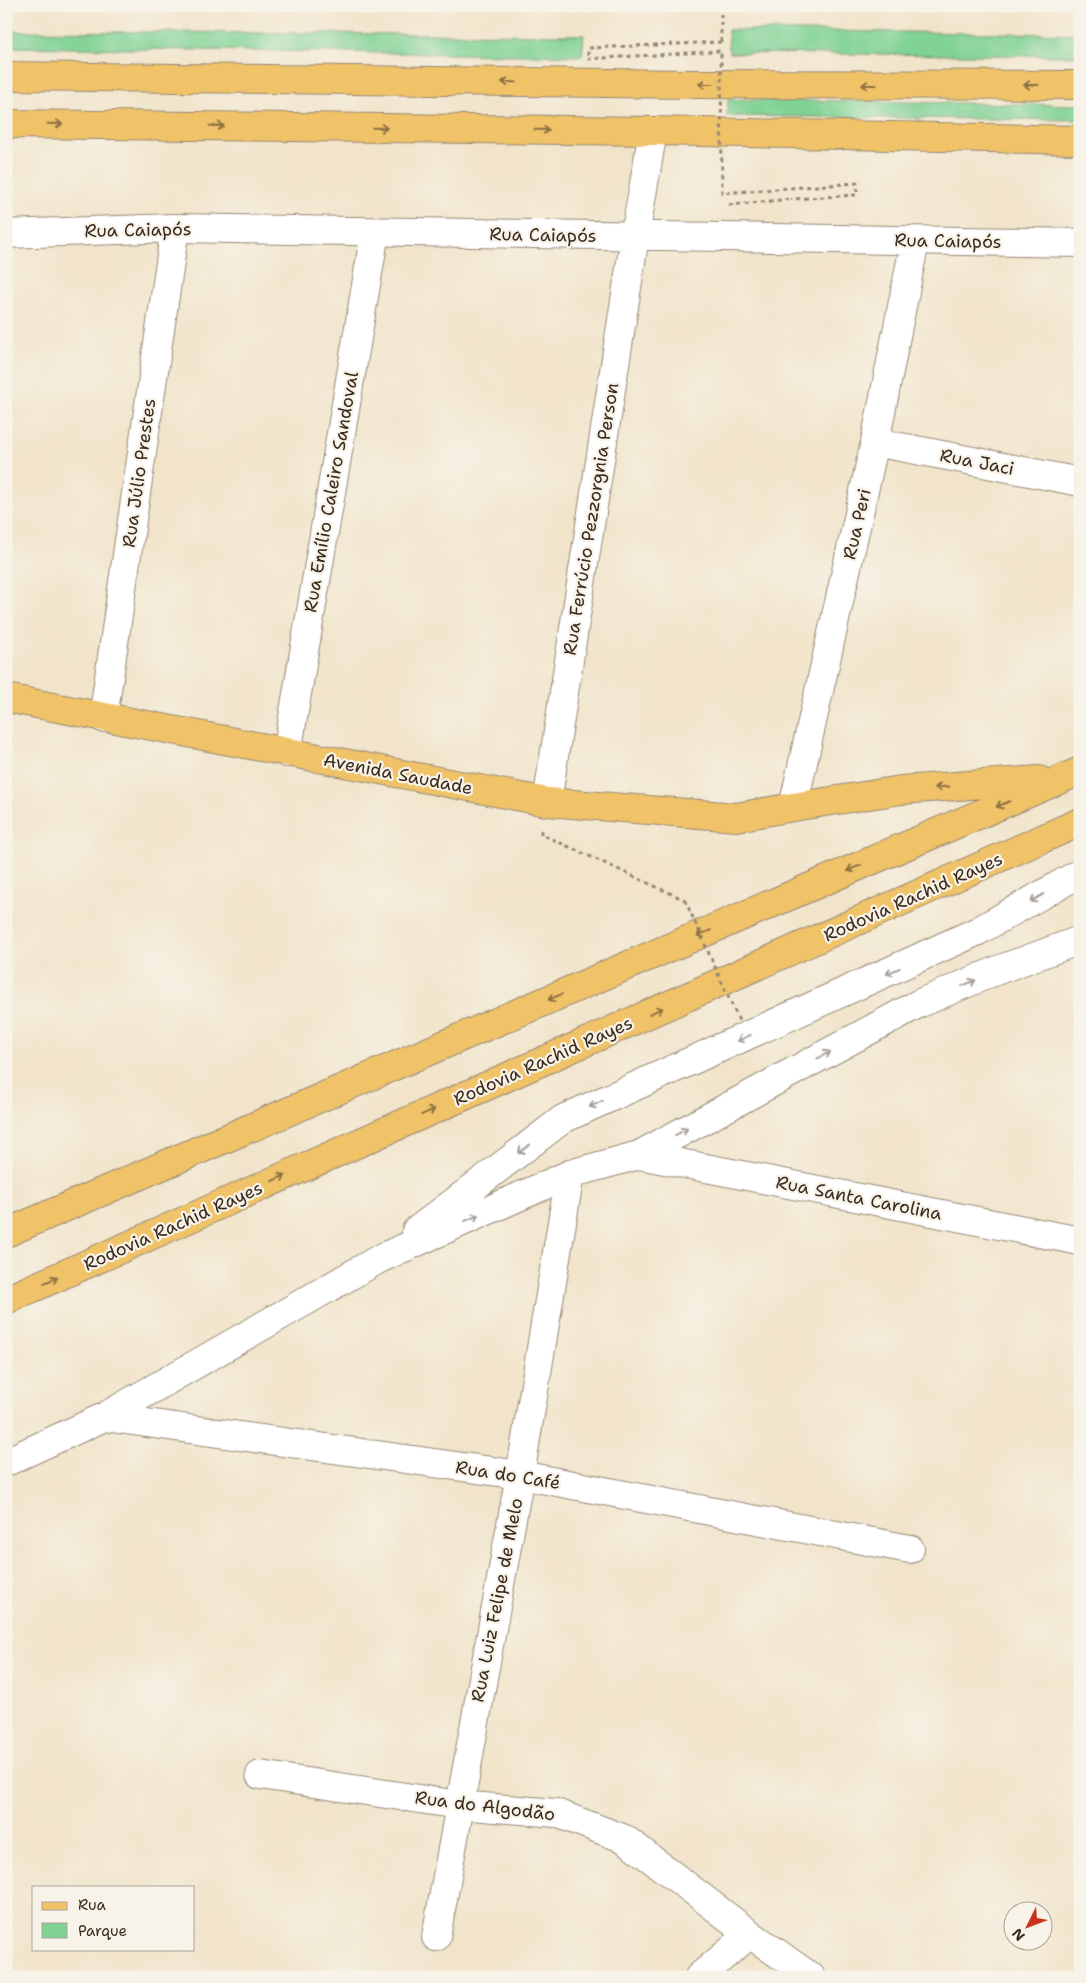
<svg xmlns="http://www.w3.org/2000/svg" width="1086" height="1983" viewBox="0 0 1086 1983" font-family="'Shantell Sans',sans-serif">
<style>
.green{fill:#80d294;stroke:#5e7e59}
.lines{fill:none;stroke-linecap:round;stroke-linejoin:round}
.minor-casing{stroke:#968774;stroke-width:30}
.major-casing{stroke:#968774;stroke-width:30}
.highway-casing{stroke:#968774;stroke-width:30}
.path{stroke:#968774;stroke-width:3;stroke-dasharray:4 4;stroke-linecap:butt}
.minor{stroke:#fff;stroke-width:28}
.major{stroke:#f0c369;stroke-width:28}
.highway{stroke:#f0c369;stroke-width:28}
.path-bridge{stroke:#968774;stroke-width:3;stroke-dasharray:4 4;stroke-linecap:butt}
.oneway{stroke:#8c6f40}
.oneway2{stroke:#a79f9a}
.labels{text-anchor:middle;stroke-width:4.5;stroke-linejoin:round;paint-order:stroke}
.street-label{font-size:18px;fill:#3b2a1e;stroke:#f7f3e8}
</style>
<rect width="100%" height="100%" fill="#f7f3e8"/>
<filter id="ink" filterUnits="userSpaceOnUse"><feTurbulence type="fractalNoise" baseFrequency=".02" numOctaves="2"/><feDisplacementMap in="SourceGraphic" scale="10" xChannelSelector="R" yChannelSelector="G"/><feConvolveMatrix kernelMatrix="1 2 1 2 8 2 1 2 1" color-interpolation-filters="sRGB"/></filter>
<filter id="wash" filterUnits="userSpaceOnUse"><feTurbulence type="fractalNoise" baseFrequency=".0096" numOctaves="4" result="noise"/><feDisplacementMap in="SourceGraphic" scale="20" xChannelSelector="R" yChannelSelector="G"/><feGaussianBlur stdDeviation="1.12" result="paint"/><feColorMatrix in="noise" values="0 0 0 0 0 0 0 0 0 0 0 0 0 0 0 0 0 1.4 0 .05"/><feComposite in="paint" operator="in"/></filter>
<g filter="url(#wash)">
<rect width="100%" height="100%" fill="#f1e4ca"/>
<path class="green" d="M728 30 1080 34V56L729 53Z
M6 31 584 35 582 56 6 47Z
M728 99 1080 105V120L727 116Z"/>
</g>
<g filter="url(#ink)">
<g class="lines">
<defs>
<path id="minor" d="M6 234 175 228 1080 243
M875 442 1080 482
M103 718 175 228
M287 753 375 232
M547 802 635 236 653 131
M793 807 875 442 915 241
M639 1155 1080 1241
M416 1231 563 1119 978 931 1080 873
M104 1417 520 1475 910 1549
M6 1462 104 1417 379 1259 570 1174 639 1155 918 1004 998 970 1080 940
M260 1775 459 1805 556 1813 625 1839 750 1934 811 1977
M436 1937 520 1475 570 1174
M699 1977 750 1934"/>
<path id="major" d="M6 698 547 802 737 817 793 807"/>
<path id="highway" d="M6 76 691 84 1080 85
M6 124 653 131 1080 140
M793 807 901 790 1039 780
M6 1233 1080 771
M6 1300 1080 822"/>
</defs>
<use href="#minor" class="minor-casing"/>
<use href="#major" class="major-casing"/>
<use href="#highway" class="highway-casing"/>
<path class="path" d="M721 6V42
M729 205 791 199
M541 830V834L685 900"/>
<use href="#minor" class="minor"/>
<use href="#major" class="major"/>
<use href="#highway" class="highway"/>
<path class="path-bridge" d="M721 42 589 48 587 59 721 51 722 193 857 183V195L791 199
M685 900 740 1023"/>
</g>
<defs><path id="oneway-shaft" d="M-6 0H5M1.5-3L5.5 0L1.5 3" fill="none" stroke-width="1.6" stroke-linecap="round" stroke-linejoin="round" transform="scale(1.25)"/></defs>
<g class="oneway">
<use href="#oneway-shaft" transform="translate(509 82) rotate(-179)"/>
<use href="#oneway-shaft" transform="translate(706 84) rotate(-180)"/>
<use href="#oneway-shaft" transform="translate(869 85) rotate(-180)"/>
<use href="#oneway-shaft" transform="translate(1031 85) rotate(-180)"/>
<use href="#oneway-shaft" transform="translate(55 124) rotate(1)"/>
<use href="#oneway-shaft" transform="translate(217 126) rotate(1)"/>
<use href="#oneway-shaft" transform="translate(380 128) rotate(1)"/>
<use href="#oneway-shaft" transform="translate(542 130) rotate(1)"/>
<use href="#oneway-shaft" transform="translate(942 787) rotate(176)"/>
<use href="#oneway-shaft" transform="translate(1003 804) rotate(157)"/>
<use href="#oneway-shaft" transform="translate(854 868) rotate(157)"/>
<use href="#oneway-shaft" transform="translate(704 933) rotate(157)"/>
<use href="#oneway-shaft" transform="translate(555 997) rotate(157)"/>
<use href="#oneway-shaft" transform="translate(656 1011) rotate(-24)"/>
<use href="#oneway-shaft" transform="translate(428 1112) rotate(-24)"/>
<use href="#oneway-shaft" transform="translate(279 1178) rotate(-24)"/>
<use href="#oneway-shaft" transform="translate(51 1280) rotate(-24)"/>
</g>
<g class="oneway2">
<use href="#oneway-shaft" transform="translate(1037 898) rotate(150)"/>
<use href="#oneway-shaft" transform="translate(893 971) rotate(156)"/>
<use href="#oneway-shaft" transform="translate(969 983) rotate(-23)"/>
<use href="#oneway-shaft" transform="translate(744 1038) rotate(156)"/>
<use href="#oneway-shaft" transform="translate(824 1055) rotate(-28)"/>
<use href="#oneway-shaft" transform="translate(596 1104) rotate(156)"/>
<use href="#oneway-shaft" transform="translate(681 1132) rotate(-28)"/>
<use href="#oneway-shaft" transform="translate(524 1149) rotate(143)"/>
<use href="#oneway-shaft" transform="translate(472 1218) rotate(-24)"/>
</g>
</g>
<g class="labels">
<g class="street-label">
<text transform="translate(138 230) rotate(-1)" y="6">Rua Caiapós</text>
<text transform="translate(543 235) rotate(1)" y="6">Rua Caiapós</text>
<text transform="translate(948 241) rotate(1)" y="6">Rua Caiapós</text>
<text transform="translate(977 462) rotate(11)" y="6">Rua Jaci</text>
<text transform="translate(139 473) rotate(-82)" y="6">Rua Júlio Prestes</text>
<text transform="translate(331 492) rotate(-80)" y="6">Rua Emílio Caleiro Sandoval</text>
<text transform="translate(591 519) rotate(-81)" y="6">Rua Ferrúcio Pezzorgnia Person</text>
<text transform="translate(857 524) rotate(-77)" y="6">Rua Peri</text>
<text transform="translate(398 774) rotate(11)" y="6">Avenida Saudade</text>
<text transform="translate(913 897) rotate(-24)" y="6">Rodovia Rachid Rayes</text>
<text transform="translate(543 1061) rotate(-24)" y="6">Rodovia Rachid Rayes</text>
<text transform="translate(859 1198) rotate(11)" y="6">Rua Santa Carolina</text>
<text transform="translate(173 1226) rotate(-24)" y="6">Rodovia Rachid Rayes</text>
<text transform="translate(508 1475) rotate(9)" y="6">Rua do Café</text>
<text transform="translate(497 1600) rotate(-79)" y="6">Rua Luiz Felipe de Melo</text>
<text transform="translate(485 1806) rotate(7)" y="6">Rua do Algodão</text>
</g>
</g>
<rect width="1086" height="1983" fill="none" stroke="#f7f3e8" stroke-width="25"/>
<rect x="32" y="1886" width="162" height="65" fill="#f7f3e8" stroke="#aca397"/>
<rect x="42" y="1902" width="25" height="8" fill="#f0c369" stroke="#aca397"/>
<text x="78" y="1910" font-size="15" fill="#3b2a1e">Rua</text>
<rect x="42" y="1923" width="25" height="15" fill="#80d294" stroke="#aca397"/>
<text x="78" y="1936" font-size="15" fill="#3b2a1e">Parque</text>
<g transform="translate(1028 1926) rotate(228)"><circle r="24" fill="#f7f3e8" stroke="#aca397"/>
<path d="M0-4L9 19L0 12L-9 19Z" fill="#c8321e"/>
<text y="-8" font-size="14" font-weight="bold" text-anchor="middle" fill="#3b2a1e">N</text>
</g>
</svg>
